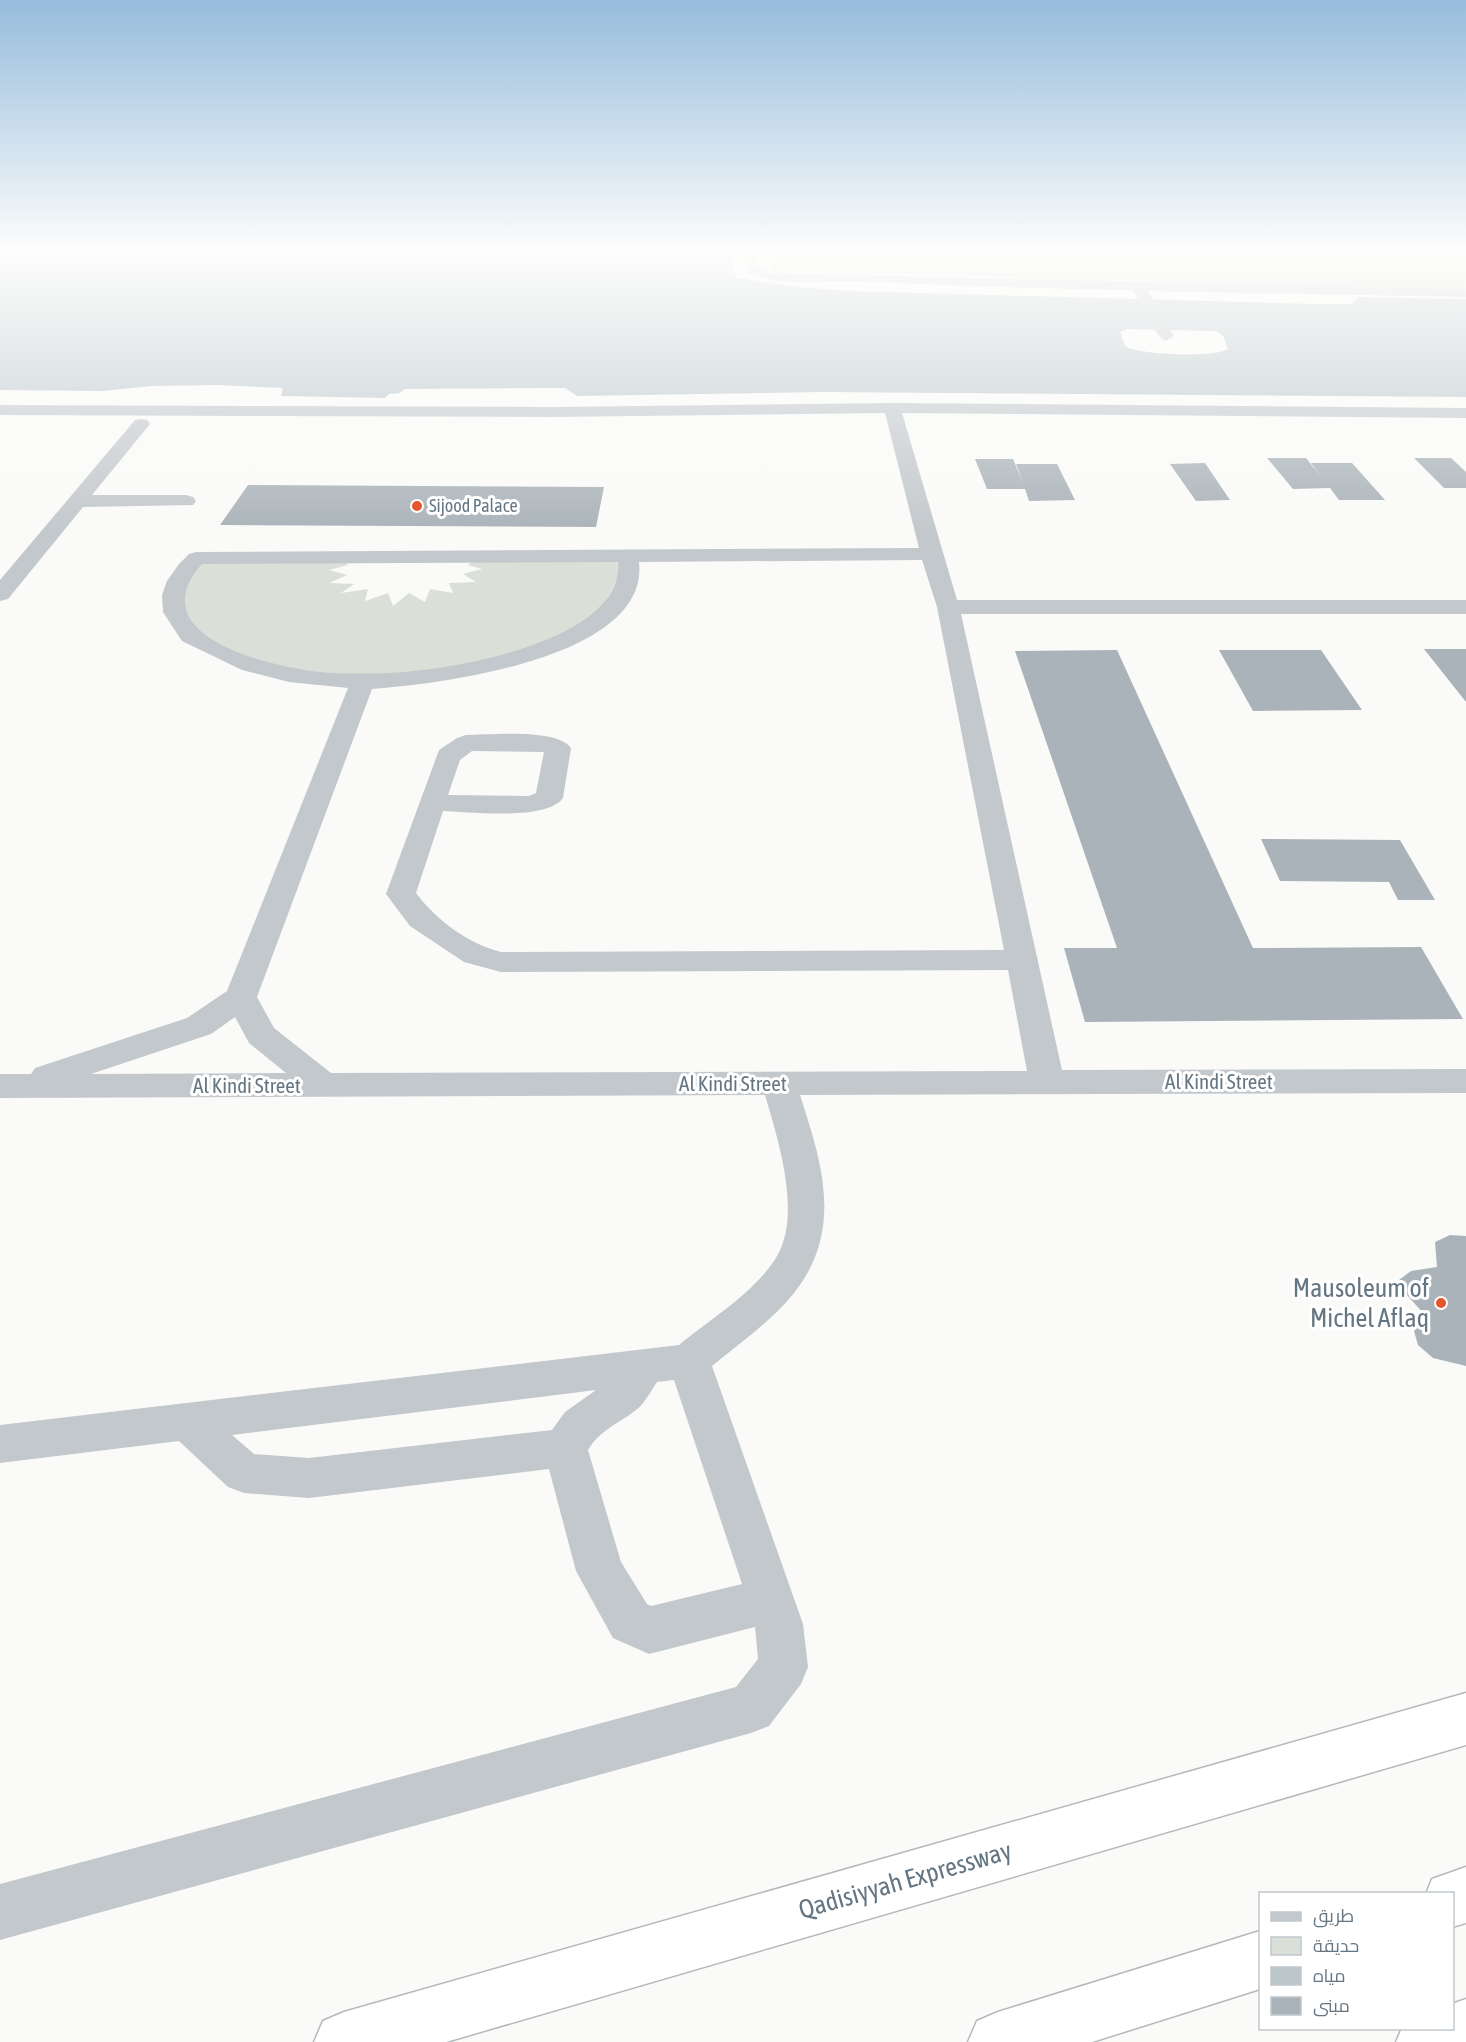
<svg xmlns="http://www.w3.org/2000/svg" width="1466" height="2042" viewBox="0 0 1466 2042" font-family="'Asap Condensed',Cairo,sans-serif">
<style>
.green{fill:#dadfd7}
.water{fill:#bbc7cb;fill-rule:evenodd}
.building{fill:#aab3b9}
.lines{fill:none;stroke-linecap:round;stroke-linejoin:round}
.highway-casing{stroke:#b4b9bd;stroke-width:3}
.minor{fill:#c3c8cc;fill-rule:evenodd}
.highway{fill:#fff;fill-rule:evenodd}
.poi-dot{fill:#e4572e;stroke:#fff;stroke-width:2}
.labels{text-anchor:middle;stroke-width:6;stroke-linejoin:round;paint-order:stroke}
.far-poi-label{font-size:18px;fill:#657683;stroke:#fff;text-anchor:start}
.street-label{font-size:21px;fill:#657683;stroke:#fff}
.near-poi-label{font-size:26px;fill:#657683;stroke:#fff;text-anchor:end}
.near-street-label{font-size:26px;fill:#657683;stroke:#fff}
</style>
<rect width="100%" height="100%" fill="#fafaf8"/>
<path class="green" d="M769 249H1466V289L774 271Z
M203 561H346L348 565 329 570 347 575 329 583 354 584 341 593 368 589 365 601 388 593 393 606 409 593 425 602 430 589 453 593 449 583 476 582 463 574 482 569 468 565 473 561H617L620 573C611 593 602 611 585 625 570 637 536 647 517 652 429 677 314 687 227 650 211 643 192 634 184 618 175 596 192 578 203 561Z"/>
<path class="water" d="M0 249H728L736 278 799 287 850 291 1317 304H1352L1358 297 1466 299V397L821 392 577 396 565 388 405 389 400 393 389 394 385 398 281 396 283 388 217 385 151 386 103 391 0 390ZM1127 329 1216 331 1223 336 1228 349C1214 358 1138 355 1125 346L1120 332Z"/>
<path class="building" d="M1267 458H1306L1322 478 1311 463H1352L1385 500H1339L1330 488 1293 489Z
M1414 458H1451L1466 472V488H1444Z
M975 459H1013L1023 483 1016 464H1057L1075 500 1029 501 1025 489H987Z
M1205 463 1230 500 1196 501 1170 464Z
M248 485 604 487 596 527 220 525Z
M1424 649H1466V702Z
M1117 650 1253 948 1421 947 1463 1019 1085 1022 1064 948H1117L1015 651Z
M1219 650H1321L1362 710 1253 711Z
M1261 839 1400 840 1435 900H1398L1389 882 1280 881Z
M1450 1235 1466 1236V1366L1433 1358 1418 1345 1414 1331 1424 1314 1406 1294 1399 1280 1411 1271 1437 1267 1435 1242Z"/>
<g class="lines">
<defs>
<path id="highway" d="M1466 1693V1745L446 2042H314L323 2021 344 2012Z
M1466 1867V1923L1452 1927V1894H1426L1432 1879Z
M1260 1931V1989L1092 2042H968L977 2021 998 2012Z
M1466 1999V2042H1396L1402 2028H1452V2004Z"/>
</defs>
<use href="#highway" class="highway-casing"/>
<path class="minor" d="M741 249H755L759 268 771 273 1466 289V297L1148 291 1174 336 1166 341C1154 338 1142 302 1132 290 1038 289 945 285 852 281 817 280 780 287 748 273Z
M853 249H869L851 262H841L839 259Z
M892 403 1466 408V418L902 413 957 600H1466V614H961L1062 1070 1466 1069V1093L800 1095C822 1163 844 1230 794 1293 772 1321 739 1343 712 1366L803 1624 808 1667 801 1684 769 1726 751 1733 0 1940V1884L736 1687 758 1659 755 1627 649 1654 613 1638 576 1571 549 1469 309 1498 244 1493 228 1487 179 1441 0 1463V1425L679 1345C711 1318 755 1293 777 1256 802 1213 778 1140 765 1095L0 1098V1074H31L35 1068 187 1018 227 991 348 688 289 682 242 670 182 641 163 612 162 595 167 581 179 564 189 554 196 552 919 548 885 413 553 417 0 415V405L553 407ZM922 560 937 607 1004 950 501 952C469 944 436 920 416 893L443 811C469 812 547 821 563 798L571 748C557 728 490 735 466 735L457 738 439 750 386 894 410 926 464 962 501 972 1008 970 1027 1071 331 1073 274 1028 257 997 372 689C438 684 650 659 639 562ZM618 562C625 637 469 666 414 671 387 674 360 674 332 673 281 670 135 639 202 564ZM472 751 544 752 536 793 529 796 448 795 460 760ZM235 1017 249 1043 286 1073 91 1074 211 1034ZM674 1380 742 1584 651 1606 647 1604 621 1562 588 1450C600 1430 618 1424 636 1410 645 1403 651 1391 657 1382ZM596 1390 565 1412 552 1430 309 1458 254 1454 232 1435Z
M141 419 147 420 150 424 92 495H186L193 497 196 501 193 505 83 507 8 599 0 601V580L135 420Z"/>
<use href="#highway" class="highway"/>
</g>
<linearGradient id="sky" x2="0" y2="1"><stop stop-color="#96bcdc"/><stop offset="0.47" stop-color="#fdfdfc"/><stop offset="1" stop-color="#fdfdfc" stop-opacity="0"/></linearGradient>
<rect width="1466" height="535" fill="url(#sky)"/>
<g class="poi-dot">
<circle cx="417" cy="506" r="6"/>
<circle cx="1441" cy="1303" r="6"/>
</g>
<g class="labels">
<g class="far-poi-label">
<text x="429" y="512">Sijood Palace</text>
</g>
<g class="street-label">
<text x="1219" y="1089">Al Kindi Street</text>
<text x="733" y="1091">Al Kindi Street</text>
<text x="247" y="1093">Al Kindi Street</text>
</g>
<g class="near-poi-label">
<text x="1429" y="1297">Mausoleum of<tspan x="1429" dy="30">Michel Aflaq</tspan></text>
</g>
<g class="near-street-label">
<text transform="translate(905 1880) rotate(-16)" y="9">Qadisiyyah Expressway</text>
</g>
</g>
<rect x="1259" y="1892" width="195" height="138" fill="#ffffff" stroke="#c1c8cd" stroke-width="1.5"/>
<rect x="1271" y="1912" width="30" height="9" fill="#c3c8cc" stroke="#c1c8cd" stroke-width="1.5"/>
<text x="1313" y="1922" font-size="18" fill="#657683">طريق</text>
<rect x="1271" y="1937" width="30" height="18" fill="#dadfd7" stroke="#c1c8cd" stroke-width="1.5"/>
<text x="1313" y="1952" font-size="18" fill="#657683">حديقة</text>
<rect x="1271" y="1967" width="30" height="18" fill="#bbc7cb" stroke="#c1c8cd" stroke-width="1.5"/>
<text x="1313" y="1982" font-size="18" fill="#657683">مياه</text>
<rect x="1271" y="1997" width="30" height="18" fill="#aab3b9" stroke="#c1c8cd" stroke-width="1.5"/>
<text x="1313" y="2012" font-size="18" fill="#657683">مبنى</text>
</svg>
